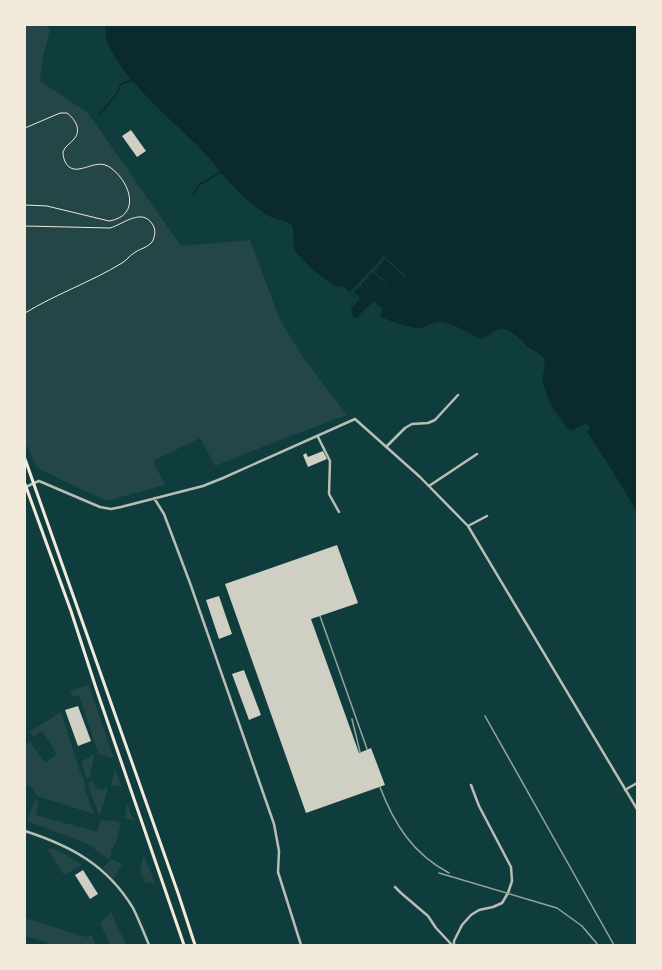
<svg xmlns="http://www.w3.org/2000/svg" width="662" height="970" viewBox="0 0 662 970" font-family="'DM Sans',sans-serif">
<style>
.green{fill:#244646}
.water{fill:#0a2a2b}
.pier{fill:#0f3d3e}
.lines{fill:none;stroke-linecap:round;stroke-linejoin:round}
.stream{stroke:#0a2a2b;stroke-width:1.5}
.building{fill:#cfcfc3}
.path{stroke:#f1e9da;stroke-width:1}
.minor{stroke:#b8beb3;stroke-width:2.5}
.tertiary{stroke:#b8beb3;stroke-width:3}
.secondary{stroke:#f1e9da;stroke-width:3}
.rail{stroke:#97a49c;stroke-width:1.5}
</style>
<rect width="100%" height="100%" fill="#0f3d3e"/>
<path class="green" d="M25 25H46L50 30 43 56 40 81 88 113 181 246 250 240 280 320 302 356 347 415 285 438 215 466 200 438 153 461 165 485 106 501 37 468 25 441Z
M89 685 113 756 112 758 100 755 98 753 79 695 72 697 70 691Z
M61 712 80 772 84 781 85 789 94 814 37 796 32 787 25 785V745L30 742 45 763 57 754 42 731 33 737 29 732Z
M95 753 90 776 87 778 81 762Z
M115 770 122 787 111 785Z
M92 781 96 788 104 790 105 787 108 788 100 815H99L89 788V783Z
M35 799 39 801 36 815 97 832 100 820 105 821 109 820 121 823 116 843 111 850V855L108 859 88 844 27 821Z
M127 803 134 821 125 818Z
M47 848 58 850 82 865 64 875Z
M144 855 155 883 145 882 140 870Z
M111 859 122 864 114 879 103 868Z
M111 912 126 945H110L100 923Z
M25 918 86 937 92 936 96 945H54L25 936Z"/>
<path class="water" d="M106 25H637V533L636 510 608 464 583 425 571 431 569 430C557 416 546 400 543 381 542 375 547 363 543 357 541 354 534 351 531 349 522 343 515 331 504 329 495 327 489 338 480 339 468 333 454 323 440 322 433 321 427 327 419 328 414 329 386 320 381 317L380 315 383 309 374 301 356 318 353 317 351 308 356 299 344 287 334 286 313 270 296 252 294 248 293 229 291 224C285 220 277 220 271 217 265 214 259 209 253 205 233 190 215 163 197 145 174 122 98 59 106 25Z"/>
<path class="pier" d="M384 256 406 276 405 278 385 259 374 271 386 282 385 283 373 272 368 277 370 280 367 278 364 281 366 284 363 282 361 285 363 287 362 288 360 286 357 288 360 291 356 289 354 292 360 298 350 309 349 307 356 299 350 292Z
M587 423 590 430 585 433 582 428 572 433 571 431Z"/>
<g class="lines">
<path class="stream" d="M98 115 105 109V106L109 105 110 101 117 94 121 84 132 80
M193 194 200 184 213 177 221 171"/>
</g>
<path class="building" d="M131 130 146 151 137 157 122 136Z
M323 451 327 459 308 467 303 455 306 453 308 457Z
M337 545 358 603 311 619 359 753 371 748 385 785 306 813 225 584Z
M219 596 232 634 219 639 206 600Z
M244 670 261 715 249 720 232 674Z
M78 706 91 741 78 746 65 710Z
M83 870 98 894 90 899 75 875Z"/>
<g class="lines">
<path class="path" d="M25 128 60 113H67C75 119 82 130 74 139 70 144 65 146 63 152 63 161 68 171 79 169 91 167 100 160 111 168 131 183 141 216 109 221L47 206 25 205
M25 226 110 228C124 224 142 207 153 225 156 230 155 237 152 242 147 248 139 249 134 253 129 256 127 260 122 263 91 282 56 294 25 313"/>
<path class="minor" d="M318 437 330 461 329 494 339 512
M386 447 405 428 412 424 428 423 435 420 458 395
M34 483 39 481 100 507 111 509 121 507 203 486 223 478 355 419 420 477 468 526 637 809
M429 486 477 454
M154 498 164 514 190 583 274 824 279 851 278 872 301 945
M468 526 487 516
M625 790 637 783
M25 831C71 846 107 865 133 908 139 920 144 933 149 945
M395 887 401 893 428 916 436 928 452 945
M454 945V941L462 925 471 915 479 910 493 907 502 903 508 893 512 881 511 867 479 806 471 785"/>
<path class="tertiary" d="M25 489 26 487 34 483"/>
<path class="secondary" d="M25 459 178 893 195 945
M25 484 71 611 97 691 184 945"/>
<path class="rail" d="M320 616 367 749
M485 716 614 945
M352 719 360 752
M380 787C394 824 413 854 449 873
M439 873 557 908 582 926 598 945"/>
</g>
<rect width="662" height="970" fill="none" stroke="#f1e9da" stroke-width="52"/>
</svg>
